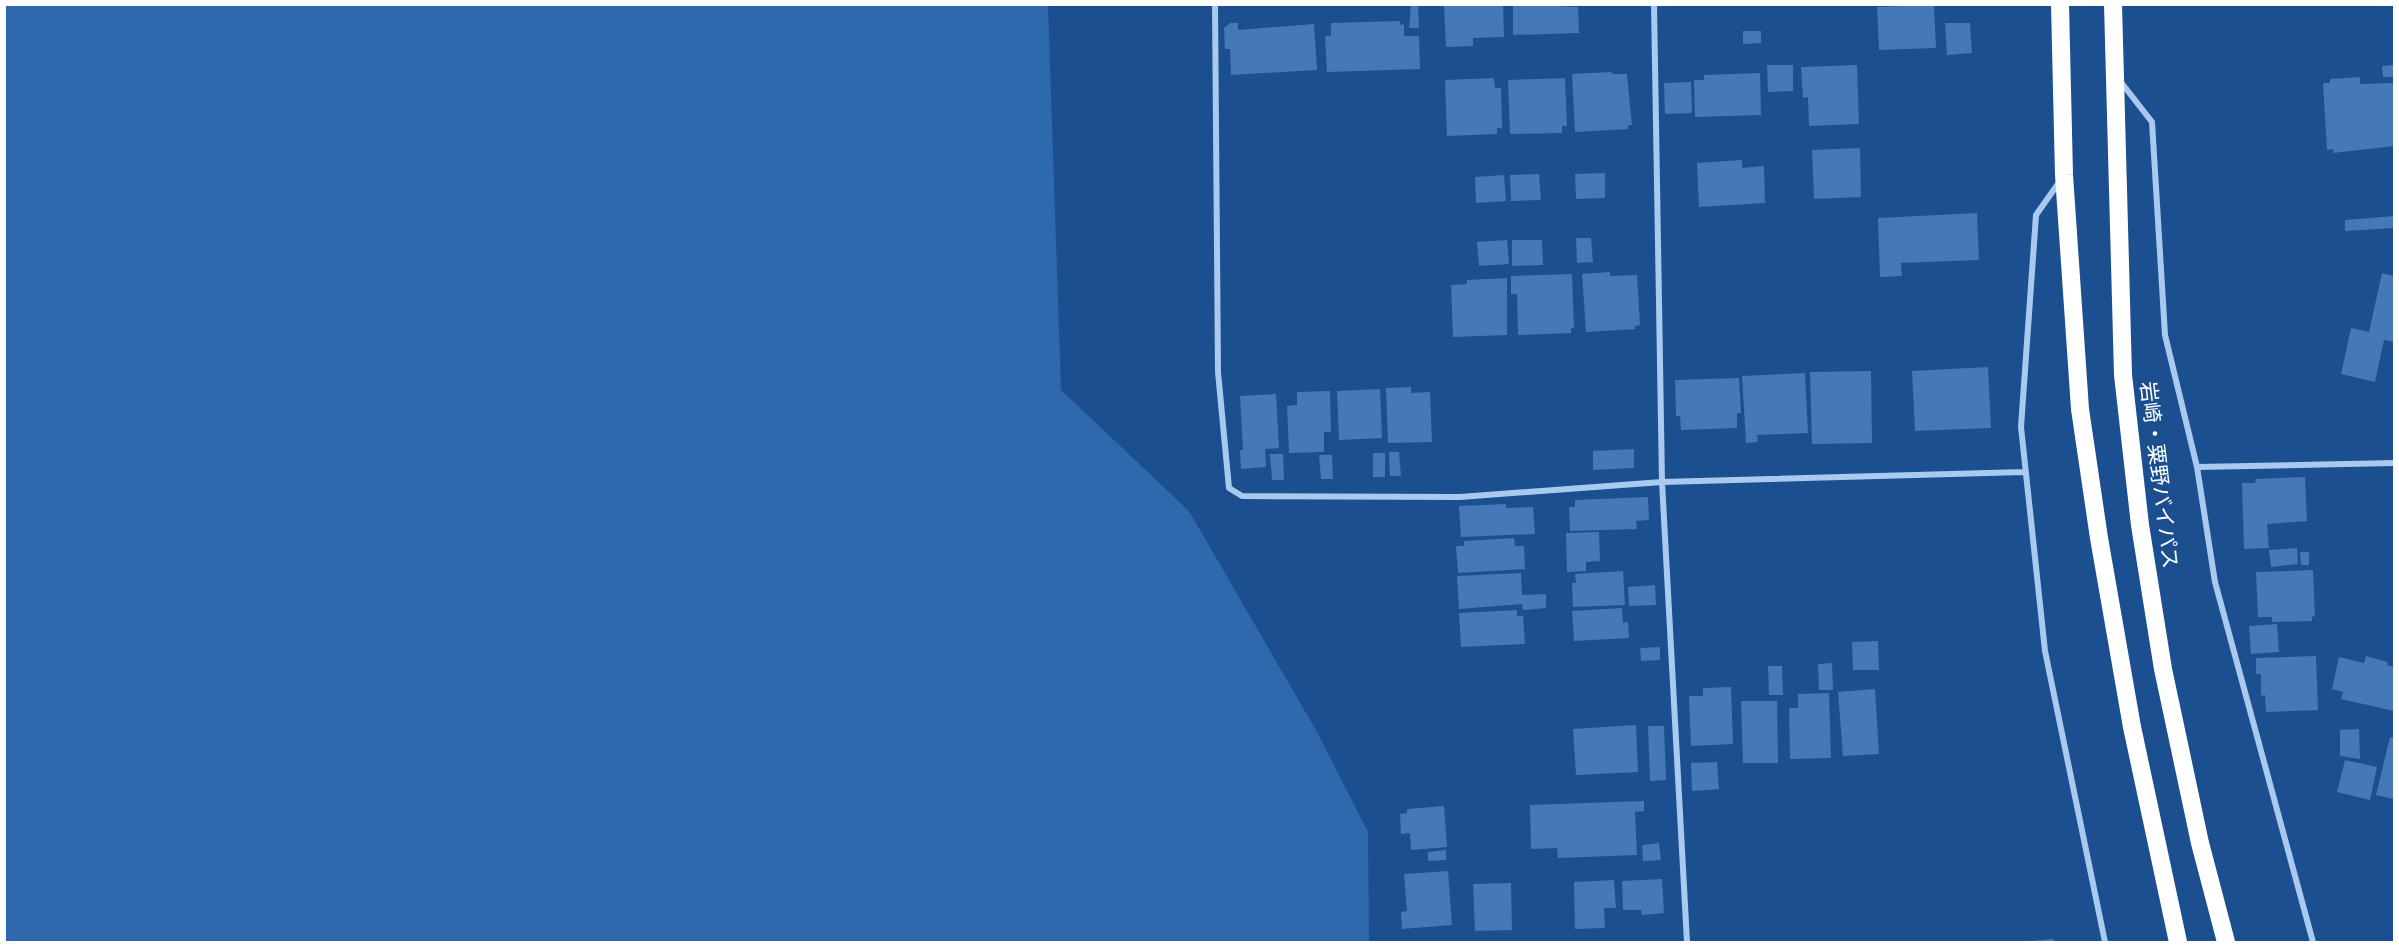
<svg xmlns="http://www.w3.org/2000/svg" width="2399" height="947" viewBox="0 0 2399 947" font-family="Karla,'Noto Sans JP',sans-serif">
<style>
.green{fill:#2e69ad}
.building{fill:#4478b7}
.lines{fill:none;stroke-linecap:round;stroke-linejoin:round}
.street{stroke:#a9c9ee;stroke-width:6}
.highway{stroke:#fff;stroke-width:18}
.labels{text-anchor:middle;stroke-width:6;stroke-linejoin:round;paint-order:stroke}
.street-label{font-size:21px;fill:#fff;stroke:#1b4f8f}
</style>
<rect width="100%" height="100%" fill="#1b4f8f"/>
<path class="green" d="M5 4 1048 5 1061 390 1189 511 1317 732 1368 832 1369 942H5Z"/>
<path class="building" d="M1411 4H1418L1419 28H1409Z
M1470 4H1503L1504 37 1473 38V46L1446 47 1444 5Z
M1513 4 1578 7 1579 33 1513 35Z
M1934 5 1936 48 1879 50 1877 7Z
M1400 21V25L1404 24V36H1419L1420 69 1327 72 1325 36H1331V23Z
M1230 23H1238V30L1314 24 1317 70 1231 75 1230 49H1225L1224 28Z
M1945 23H1970L1972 53 1947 55Z
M1743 31H1761V43L1743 44Z
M1767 65H1793V91L1768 92Z
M1857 65 1859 124 1809 126 1808 97 1803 98 1801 67Z
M2394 65V77H2383L2382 66Z
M1611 72 1612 74H1627L1632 125H1628V129L1575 132 1572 74Z
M1760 73 1761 115 1695 117 1694 80H1704V75Z
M2360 77V84L2394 83V146L2333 153V149L2327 150 2323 83H2330V79Z
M1494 78 1495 88H1501L1502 128H1497V134L1447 136 1445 80Z
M1565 78 1567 126H1562V133L1510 134 1508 80Z
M1691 82 1692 113 1665 114 1664 83Z
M1860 148 1861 197 1814 199 1812 150Z
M1742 160V168L1764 166 1765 203 1699 207 1697 163Z
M1605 173V198L1576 199 1575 174Z
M1539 174 1541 200 1511 201 1510 175Z
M1504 175 1506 201 1476 203 1475 177Z
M1977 213 1979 260 1901 263 1902 276 1880 277 1878 218Z
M2394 216V228L2345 231V220Z
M1576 238H1591L1593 262 1577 263Z
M1507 240 1509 264 1479 266 1477 242Z
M1512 240H1542L1543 265 1512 266Z
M1610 272V276L1637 275 1640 325 1635 326V329L1586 332 1582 274Z
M2382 273 2394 276V342L2384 340 2375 382 2341 374 2351 328 2369 332Z
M1572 274 1574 328H1571V333L1518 335 1517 294H1511V276Z
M1507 278V335L1453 337 1451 285 1467 284V280Z
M1988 367 1991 428 1915 431 1912 371Z
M1871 371 1872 443 1812 444 1810 372Z
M1805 373 1808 433 1757 435 1758 442 1746 443 1742 376Z
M1739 378 1741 413H1737V428L1681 430 1680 416H1676L1675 380Z
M1411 387V393L1430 392 1432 442 1388 443 1386 388Z
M1380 389 1382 438 1339 440 1337 391Z
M1330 391 1331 432H1324V452L1289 453 1287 406 1297 405V392Z
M1276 394 1279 448 1265 449 1266 467 1241 469 1240 450H1243L1240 396Z
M1634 449V468L1593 470V451Z
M1389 452H1399L1401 476H1390Z
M1373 453H1385V477H1373Z
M1270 454H1283L1284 480H1272Z
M1319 455H1332L1333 479H1321Z
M2305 477 2307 521 2267 524 2269 548 2244 549 2242 483H2255L2256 479Z
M1648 497 1649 520 1636 521 1637 529 1570 531 1569 507H1575V500Z
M1506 504V508L1533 507 1535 534 1461 537 1459 506Z
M1599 532 1600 561 1586 562V571L1567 572 1566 533Z
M1514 538 1515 546H1524L1525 569 1458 573 1456 546H1464V541Z
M2297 548 2298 564 2271 567 2269 550Z
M2300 552H2309V565H2301Z
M2313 570 2315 617 2312 616V621L2272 622V617H2258L2256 572Z
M1623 571 1625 605 1573 607 1572 583H1576L1575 574Z
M1521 573 1522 595 1546 594V608L1523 610 1522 604 1459 609 1457 576Z
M1655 585 1656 605 1629 606 1628 587Z
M1622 608 1623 623 1628 622 1629 638 1574 641 1572 611Z
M1517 610V616H1523L1525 644 1461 647 1459 613Z
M2277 624 2279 652 2251 654 2249 626Z
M1878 641 1879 670H1853L1852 642Z
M1660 647V660L1641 661 1640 648Z
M2316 656 2318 710 2266 712 2265 695 2261 696V674H2256V658Z
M2366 656 2388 662 2387 665 2394 667V711L2341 699 2343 692 2332 689 2339 657 2364 663Z
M1832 663 1833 690H1819L1818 664Z
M1768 666H1782L1783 695H1769Z
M1731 687 1733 744 1691 746 1689 696H1703V688Z
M1875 689 1879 754 1843 756 1838 692Z
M1829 693 1831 758 1790 759 1789 708H1798V694Z
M1741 701H1777L1778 763H1743Z
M1636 725 1638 772 1576 775 1573 729Z
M1648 726H1664L1666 780 1650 781Z
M2359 729 2360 759 2340 756V730Z
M2390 737 2394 738V799L2376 795Z
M2345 760 2377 767 2370 800 2337 792Z
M1717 762 1719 789 1692 791 1691 763Z
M1644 801V811L1635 812 1637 855 1558 858 1557 848 1531 849 1530 805Z
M1444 806 1447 847 1411 850 1410 833 1401 834 1400 814 1407 813V809Z
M1659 843 1661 860 1643 861 1642 845Z
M1446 850V860L1428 861V852Z
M1448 871 1452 925 1402 929 1401 912 1407 911 1404 874Z
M1662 879 1664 913 1642 915 1641 910H1623L1622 881Z
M1614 880 1616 908H1604L1605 928 1575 929 1574 882Z
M1511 883 1512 930 1475 931 1473 884Z
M2054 939V942H2028V941Z"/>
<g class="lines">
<path class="street" d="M1215 4 1218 372 1229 488 1242 496 1460 497 1662 482 2024 472
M1654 4 1662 482 1687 942
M2120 81 2152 122 2165 335 2197 467 2215 582 2313 942
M2060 181 2036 215 2021 427 2045 651 2105 942
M2197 467 2394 463"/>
<path class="highway" d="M2060 4 2064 175 2080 409 2099 538 2132 727 2178 942
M2113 4 2123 375 2140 525 2163 669 2200 843 2226 942"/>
</g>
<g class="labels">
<g class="street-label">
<text transform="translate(2159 475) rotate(83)" y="7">岩崎・粟野バイパス</text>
</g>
</g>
<rect width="2399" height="947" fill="none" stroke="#ffffff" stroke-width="12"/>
</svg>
